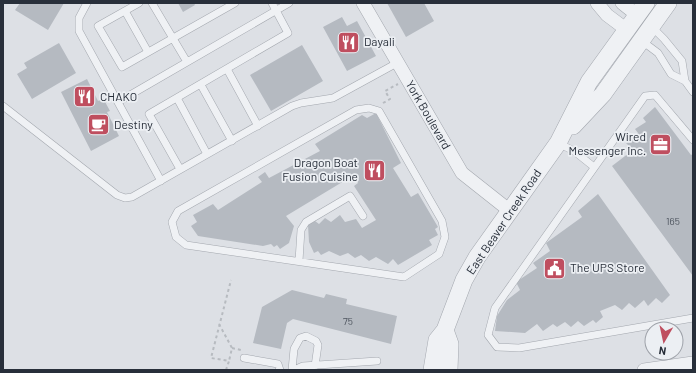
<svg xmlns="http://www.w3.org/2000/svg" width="696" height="373" viewBox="0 0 696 373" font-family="Barlow,sans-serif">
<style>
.building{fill:#b5bac1}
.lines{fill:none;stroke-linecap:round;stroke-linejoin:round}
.service-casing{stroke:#a3a7ae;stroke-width:8}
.minor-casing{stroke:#a3a7ae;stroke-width:14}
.tertiary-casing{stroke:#a3a7ae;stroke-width:18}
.path{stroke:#b7bbc0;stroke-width:2;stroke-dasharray:3 3;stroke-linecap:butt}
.service{stroke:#eff1f4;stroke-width:7}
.minor{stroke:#eff1f4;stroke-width:13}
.tertiary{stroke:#eff1f4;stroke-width:17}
.labels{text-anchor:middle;stroke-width:3.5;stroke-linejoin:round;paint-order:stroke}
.number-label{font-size:10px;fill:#4b525c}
.poi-label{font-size:12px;fill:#282f3a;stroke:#eceff3;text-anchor:start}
.street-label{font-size:12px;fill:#282f3a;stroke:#eceff3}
</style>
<rect width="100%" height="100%" fill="#dde0e5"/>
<path class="building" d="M20 3H64L48 30 15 10Z
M178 3H194L195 5 183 12Z
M387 3H424L434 21 406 37Z
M342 17 347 26 357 21 376 56 347 71 323 27Z
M59 43 76 73 32 99 17 74 27 68 24 63Z
M302 45 323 81 271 111 250 75Z
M87 79 98 101 103 98 110 111 107 112 119 136 91 151 61 92Z
M655 107 691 155 693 154V276L612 166 633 150 626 143 638 133 635 129 646 122 643 118Z
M376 113 401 163 393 168 411 197 418 193 438 227 435 229 438 235 429 240 432 245 398 265 393 259 388 264 376 257 369 261 361 255 355 258 348 253 340 256 329 251 321 255 318 251 314 253 309 242 308 225 315 221 319 224 325 218 331 222 340 215 345 222 356 219 362 228 376 220 354 186 358 183 354 175 286 216 294 226 289 243 280 249 277 245 274 247 271 244 263 246 198 236 191 226 197 222 193 215 213 204 218 210 262 182 258 177 265 172 269 178 320 151 315 144 362 115 367 118Z
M598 194 670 295 662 303 656 298 648 306 644 300 635 308 629 303 622 310 615 305 600 311 603 317 596 323 593 320 584 326 578 321 571 327 565 322 557 327 553 324 543 331 537 324 525 333 495 331 497 316 507 300 520 290 516 282 537 268 533 263 550 251 546 243 582 217 578 211Z
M292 290 324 298 326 294 347 299 346 304 397 316 391 344 293 319 287 323 281 349 253 343 262 307Z"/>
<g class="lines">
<defs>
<path id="service" d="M87 3 79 18V31L161 181
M139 3 98 26 122 67 235 3
M152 3 187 62
M125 11 148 52
M652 27 664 39 682 61 685 81 693 92
M642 41 658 53 671 74 685 81
M227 69 258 126
M201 85 232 141
M177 98 207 154
M118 102 289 3
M3 106 117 195 125 198 132 197 292 106 301 103 333 98 397 63
M369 108 379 111 442 221 445 237 439 254 404 277 186 245 176 237 172 222 178 211 356 110Z
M693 140 655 95 645 96 495 308 488 335 497 347 519 348 693 318
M558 143 574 151 594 167
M180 169 149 114 288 33 272 3
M299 261 301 230 306 222 350 196 363 216
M244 358 278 364 280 370
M292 370 294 349 300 338 306 336 316 341 318 345 315 366
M294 370 303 366 377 361"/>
<path id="minor" d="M363 3 462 173 510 211
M597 3 607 15 627 30
M622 3 637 15
M644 370 693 363"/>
<path id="tertiary" d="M573 126 603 94 668 3
M445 330 450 344 449 370
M432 370 437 340 445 330 464 280 477 257 558 143 589 82 646 3"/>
</defs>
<use href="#service" class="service-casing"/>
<use href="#minor" class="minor-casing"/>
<use href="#tertiary" class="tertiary-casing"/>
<path class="path" d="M383 103 390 99 385 91 398 84
M219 324 232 348 229 361
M232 348 241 350
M226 370 229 361 211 358 231 280"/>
<use href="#service" class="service"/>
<use href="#minor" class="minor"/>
<use href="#tertiary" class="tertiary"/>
</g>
<defs>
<symbol id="restaurant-square" viewBox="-11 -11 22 22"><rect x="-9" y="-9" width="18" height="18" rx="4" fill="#bf4e5f" stroke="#eceff3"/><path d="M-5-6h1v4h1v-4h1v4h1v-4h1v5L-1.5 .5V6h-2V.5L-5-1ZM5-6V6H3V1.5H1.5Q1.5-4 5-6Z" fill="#fff"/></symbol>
<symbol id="cafe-square" viewBox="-11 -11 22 22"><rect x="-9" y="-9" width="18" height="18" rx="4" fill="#bf4e5f" stroke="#eceff3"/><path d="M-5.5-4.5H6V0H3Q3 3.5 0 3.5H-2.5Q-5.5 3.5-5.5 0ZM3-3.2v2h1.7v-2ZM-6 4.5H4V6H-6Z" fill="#fff"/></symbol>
<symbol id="office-square" viewBox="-11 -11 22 22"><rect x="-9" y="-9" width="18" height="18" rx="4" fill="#bf4e5f" stroke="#eceff3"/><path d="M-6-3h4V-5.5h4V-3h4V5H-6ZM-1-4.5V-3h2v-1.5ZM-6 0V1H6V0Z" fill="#fff"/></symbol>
<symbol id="civic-square" viewBox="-11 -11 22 22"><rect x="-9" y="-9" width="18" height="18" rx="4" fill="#bf4e5f" stroke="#eceff3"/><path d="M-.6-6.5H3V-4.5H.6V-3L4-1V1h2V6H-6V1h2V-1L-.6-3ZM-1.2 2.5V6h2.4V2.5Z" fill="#fff"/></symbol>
</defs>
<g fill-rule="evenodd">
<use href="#restaurant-square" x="336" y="30" width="25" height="25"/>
<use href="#restaurant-square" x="72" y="84" width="25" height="25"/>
<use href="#cafe-square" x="86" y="112" width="25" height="25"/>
<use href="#office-square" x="648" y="132" width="25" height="25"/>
<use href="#restaurant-square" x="362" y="158" width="25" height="25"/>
<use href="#civic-square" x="542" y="256" width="25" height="25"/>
</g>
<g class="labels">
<g class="number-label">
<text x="673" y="225">165</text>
<text x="348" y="325">75</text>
</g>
<g class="poi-label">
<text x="364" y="46">Dayali</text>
<text x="100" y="101">CHAKO</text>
<text x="114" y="129">Destiny</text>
<text x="646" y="141" text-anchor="end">Wired<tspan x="646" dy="14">Messenger Inc.</tspan></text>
<text x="358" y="167" text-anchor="end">Dragon Boat<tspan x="358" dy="14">Fusion Cuisine</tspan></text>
<text x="570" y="272">The UPS Store</text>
</g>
<g class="street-label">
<text transform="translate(428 115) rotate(60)" y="4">York Boulevard</text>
<text transform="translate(504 222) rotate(-56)" y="4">East Beaver Creek Road</text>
</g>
</g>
<rect width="696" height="373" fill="none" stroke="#282f3a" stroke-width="8"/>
<g transform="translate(664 341) rotate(189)"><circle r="19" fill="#eceff3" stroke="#9ea2a9"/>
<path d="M0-3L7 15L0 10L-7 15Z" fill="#bf4e5f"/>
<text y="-6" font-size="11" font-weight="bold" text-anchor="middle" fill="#282f3a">N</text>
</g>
</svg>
